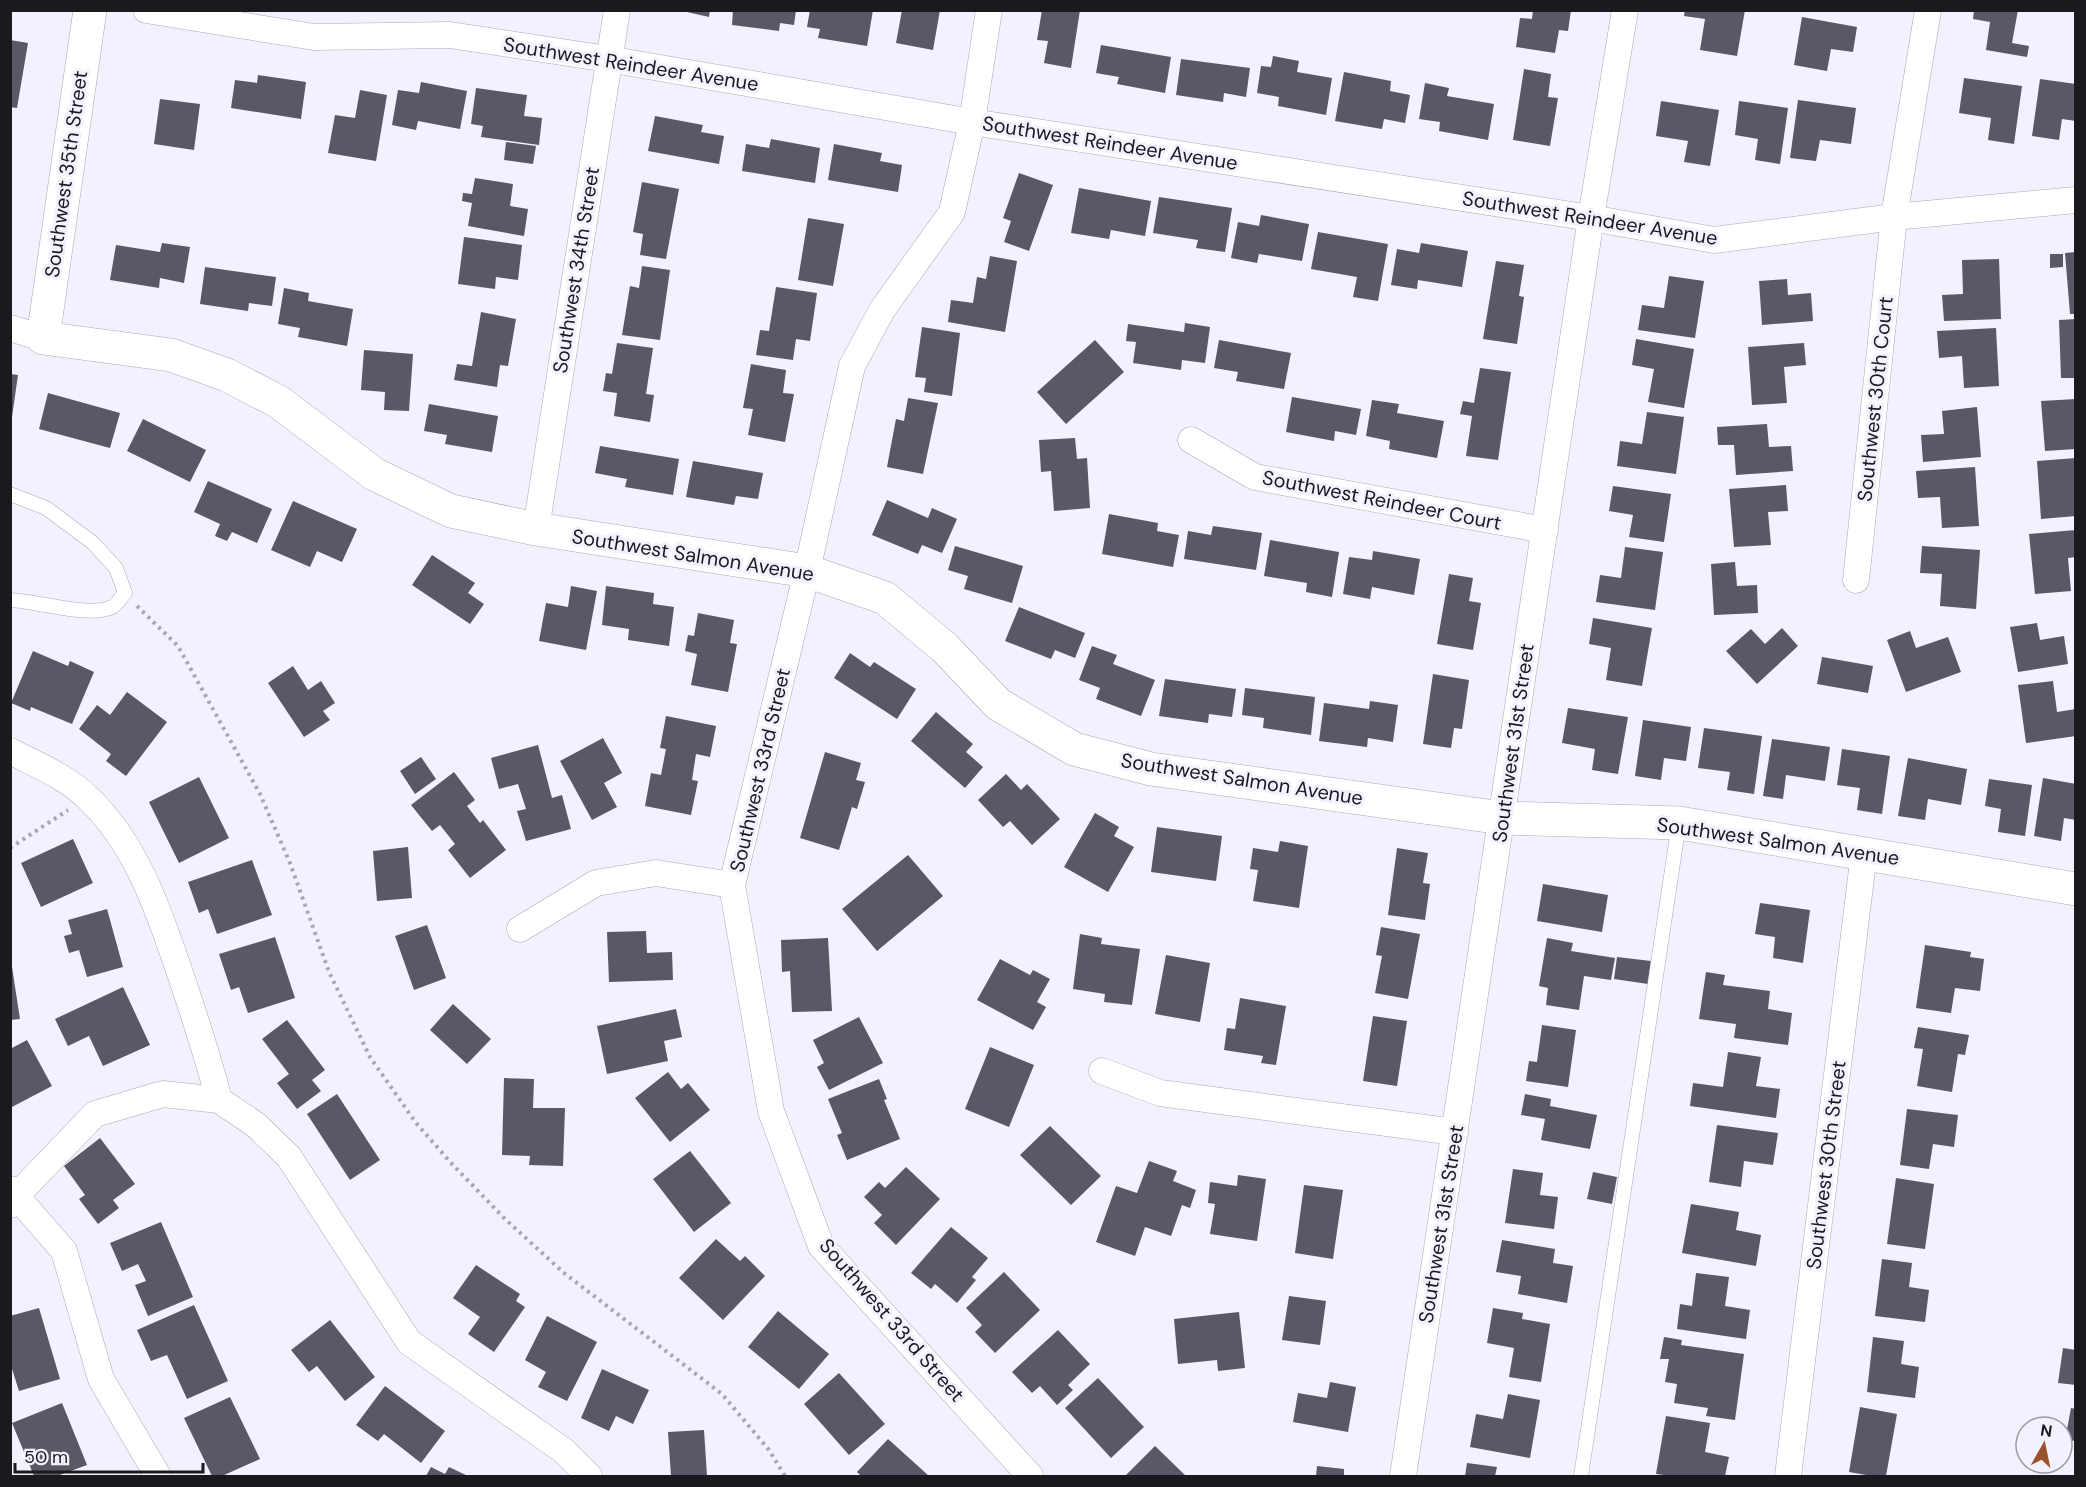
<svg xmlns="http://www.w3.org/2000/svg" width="2086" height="1487" viewBox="0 0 2086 1487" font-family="'DM Sans',sans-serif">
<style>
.building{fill:#5a5865}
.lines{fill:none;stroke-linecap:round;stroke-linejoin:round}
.service-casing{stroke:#aba8b7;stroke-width:15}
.minor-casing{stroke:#aba8b7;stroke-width:27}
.tertiary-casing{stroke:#aba8b7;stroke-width:34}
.path{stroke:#a8a6b0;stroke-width:4;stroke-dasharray:3 4.5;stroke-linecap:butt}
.service{stroke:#fff;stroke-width:14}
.minor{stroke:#fff;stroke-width:26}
.tertiary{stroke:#fff;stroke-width:33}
.labels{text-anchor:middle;stroke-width:6;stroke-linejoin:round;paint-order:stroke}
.street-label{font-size:20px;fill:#1a191e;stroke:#f3f1fd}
</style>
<rect width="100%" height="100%" fill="#f3f1fd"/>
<path class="building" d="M678 10H710L709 17Z
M733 10H796L794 25 780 23 779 31 732 25Z
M810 10H873L867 46 818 38 820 29 807 27Z
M902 10H940L933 50 896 43Z
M1042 10H1080L1071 68 1044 63 1048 41 1037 40Z
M1533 10H1571L1568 31 1559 30 1555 53 1516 47 1520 18 1532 19Z
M1685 10H1745L1737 56 1700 50 1705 19 1684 16Z
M1974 10H2018L2012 43 2029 46 2027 57 1986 50 1990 22 1973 19Z
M1802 17 1857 27 1853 52 1831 49 1827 71 1794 65Z
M10 40 28 43 17 108 10 107Z
M1101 45 1171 57 1165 93 1117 84 1119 77 1096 73Z
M1273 56 1299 61 1297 72 1332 78 1326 115 1278 106 1279 97 1257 93 1261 66 1271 67Z
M1181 59 1250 68 1246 97 1224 93 1223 102 1176 95Z
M1524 69 1551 74 1548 97 1558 98 1550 146 1513 140Z
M1344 72 1391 81 1390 91 1410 95 1405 123 1384 119 1382 129 1335 121Z
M258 75 306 82 301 119 231 108 235 80 257 83Z
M1964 78 2022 86 2014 144 1988 140 1991 118 1959 113Z
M2040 79 2076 84V121L2062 119 2059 140 2032 136Z
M421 82 467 91 460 129 418 121 416 130 392 125 398 90 419 93Z
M1425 83 1449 88 1447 96 1494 104 1488 140 1439 131 1440 122 1419 119Z
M476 88 527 95 524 116 542 118 539 145 481 137 483 126 471 124Z
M360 90 387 95 376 161 328 153 335 115 355 118Z
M160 99 200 104 194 150 154 144Z
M1798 100 1856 108 1851 144 1820 140 1816 161 1790 158Z
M1661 101 1719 110 1710 166 1684 162 1688 141 1656 136Z
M1739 101 1788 108 1780 164 1755 160 1758 139 1735 135Z
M655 116 703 125 701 132 724 136 719 164 648 151Z
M771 139 820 148 815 183 742 171 746 144 769 148Z
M506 142 536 146 533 164 504 160Z
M834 144 882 153 880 161 902 165 898 192 828 180Z
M1019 173 1053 185 1029 251 1004 242 1011 221 1003 218Z
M475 178 513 184 510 206 528 209 524 236 468 226 472 203 462 201 463 193 472 194Z
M642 182 679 189 666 259 640 255 643 234 633 232Z
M1079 188 1151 201 1145 236 1111 230 1109 239 1071 233Z
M1159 197 1232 208 1225 252 1196 248 1198 240 1153 233Z
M1261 215 1309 224 1302 261 1259 254 1257 263 1231 258 1238 222 1259 226Z
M808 218 844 224 833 286 798 280Z
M1318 232 1388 244 1378 301 1353 297 1357 277 1311 269Z
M464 237 522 245 518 280 496 277 495 289 458 284Z
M162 243 190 247 184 283 160 278 159 288 110 280 116 245 160 252Z
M1421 243 1468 251 1462 287 1418 280 1417 289 1391 285 1397 249 1419 253Z
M2076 252V314H2070L2065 253Z
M2050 254H2063V267L2050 268Z
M990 256 1017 261 1005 332 948 322 951 300 973 303 977 277 986 279Z
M1999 259 2001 319 1944 321 1942 295 1963 294 1962 260Z
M1496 261 1524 265 1519 296 1524 297 1517 344 1483 339Z
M642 266 670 270 660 340 622 335 630 286 639 288Z
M205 267 276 277 272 306 249 303 248 311 200 304Z
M1669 276 1704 281 1695 338 1638 330 1642 305 1664 308Z
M1787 279 1788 295 1811 293 1813 321 1762 325 1759 281Z
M776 287 817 293 810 341 796 339 793 360 756 355 760 330 769 331Z
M284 288 309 293 308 301 353 309 347 346 298 337 300 328 278 324Z
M481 312 516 319 508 366 500 365 497 387 454 380 457 364 472 366Z
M2076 319V378H2061L2059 320Z
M1185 323 1210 327 1205 363 1182 360 1181 370 1133 363 1136 342 1126 341 1128 324 1184 332Z
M922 327 960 333 952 396 924 392 926 378 915 377Z
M1996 328 1999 386 1964 388 1962 356 1939 358 1937 331Z
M1636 339 1694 349 1684 408 1648 402 1654 369 1632 365Z
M1095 340 1124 372 1066 424 1037 392Z
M1219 340 1291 353 1284 389 1236 381 1238 372 1214 368Z
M617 343 653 348 646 394 654 395 650 422 614 416 617 393 603 391 606 373 612 374Z
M1804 343 1806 365 1784 367 1787 403 1752 405 1748 347Z
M364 350 413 354 409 411 384 410 385 392 361 390Z
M751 364 786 370 783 393 794 394 785 442 748 435 753 409 743 408Z
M1480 368 1511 372 1498 460 1466 456 1472 416 1460 414 1463 401 1474 403Z
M10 374 18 375 12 417H10Z
M48 393 120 413 110 448 39 429Z
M1292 397 1361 409 1356 435 1335 431 1334 441 1286 432Z
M908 398 938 403 923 474 887 467 896 419 904 421Z
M2076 399V449L2045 451 2041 401Z
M1372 400 1399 404 1397 413 1444 421 1437 458 1389 449 1390 441 1366 436Z
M429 404 498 416 492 452 445 444 447 435 424 431Z
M1977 407 1981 457 1923 462 1921 435 1944 434 1942 411Z
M1647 412 1684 417 1676 474 1617 466 1620 441 1642 444Z
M143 419 206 450 190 482 127 451Z
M1767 424 1769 447 1791 446 1793 471 1736 475 1734 445H1718L1717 427Z
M1075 438 1077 459 1087 458 1090 508 1054 511 1051 471 1041 472 1039 440Z
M600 446 679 459 673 495 625 487 627 479 595 473Z
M2076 458V516L2041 519 2037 461Z
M693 461 763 473 758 499 736 496 734 505 686 497Z
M1975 467 1979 526 1942 528 1940 497 1918 498 1916 471Z
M208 481 272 509 257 543 232 532 227 541 215 536 220 524 194 512Z
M1786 485 1788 511 1768 512 1771 545 1734 547 1729 489Z
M1613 486 1671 494 1664 542 1629 537 1633 515 1609 511Z
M887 500 928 518 932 508 957 519 942 553 922 545 918 554 872 535Z
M293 501 357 529 342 562 317 551 310 567 271 550Z
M1109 514 1158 523 1157 531 1179 535 1173 567 1102 554Z
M1213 526 1262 533 1256 570 1184 559 1188 531 1211 535Z
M2076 530V557L2068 558 2071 591 2035 594 2029 534Z
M1270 540 1339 552 1332 597 1306 592 1307 583 1264 576Z
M955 546 1023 566 1012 603 964 589 968 576 948 570Z
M1922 546 1980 550 1976 609 1940 606 1942 574 1920 573Z
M1625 547 1663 552 1655 610 1596 602 1600 575 1621 578Z
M1373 551 1420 559 1414 595 1372 587 1370 599 1343 594 1349 557 1372 560Z
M432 555 475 583 468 593 484 604 470 624 412 585Z
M1735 562 1737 586 1757 585 1758 613 1714 615 1711 564Z
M1449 574 1473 578 1469 601 1481 603 1473 650 1437 644Z
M571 586 597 591 586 650 539 641 546 603 568 607Z
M606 586 654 593 653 604 674 607 669 646 628 640 629 629 602 625Z
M1019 607 1085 633 1075 658 1055 650 1051 659 1005 641Z
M698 613 734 620 730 643 737 644 728 692 691 685 697 654 685 651 688 635 694 636Z
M1593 618 1652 628 1642 686 1606 680 1611 648 1589 644Z
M2037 623 2040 640 2064 636 2068 664 2018 672 2010 627Z
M1782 628 1798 646 1757 684 1726 651 1751 629 1765 644Z
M1910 631 1916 648 1948 637 1961 672 1906 692 1887 640Z
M1092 646 1117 655 1113 664 1155 680 1141 716 1096 699 1100 688 1079 680Z
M33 651 68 666 70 661 94 672 72 724 31 707 30 711 11 703Z
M850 653 870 667 874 662 916 689 897 719 834 678Z
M1822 657 1873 666 1868 693 1817 684Z
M293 666 308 690 321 681 335 703 323 711 330 720 304 737 268 683Z
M1433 674 1469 680 1462 729 1454 728 1451 748 1423 744Z
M1165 679 1236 689 1232 717 1209 714 1208 723 1159 716Z
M2053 681 2057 712 2076 709V736L2026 743 2018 685Z
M1245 688 1315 697 1311 735 1263 728 1264 718 1242 715Z
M127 692 167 722 126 776 106 761 111 754 79 729 97 705 110 715Z
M1370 701 1398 705 1393 742 1368 738 1367 747 1319 741 1324 703 1369 709Z
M1568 708 1628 717 1618 774 1592 770 1595 749 1562 743Z
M936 712 973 744 966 752 983 767 965 788 911 741Z
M666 716 716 726 710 757 696 754 692 780 698 781 691 815 645 806 651 773 661 775 666 749 660 748Z
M1643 720 1691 727 1686 761 1664 758 1661 780 1635 776Z
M1704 728 1762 736 1754 794 1727 790 1730 772 1698 768Z
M603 738 622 773 604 783 617 807 592 820 560 761Z
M1772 739 1830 747 1825 781 1786 775 1783 799 1763 796Z
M538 745 552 798 562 795 571 829 526 841 517 811 526 809 518 784 499 789 491 758Z
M1842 749 1890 756 1882 814 1857 810 1860 788 1837 785Z
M825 752 861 763 856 780 865 782 857 809 852 807 839 850 800 838Z
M421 757 436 779 415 794 400 771Z
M1908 758 1967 769 1961 805 1928 799 1925 820 1898 816Z
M454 772 475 800 467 806 480 823 483 820 506 850 470 878 448 850 455 844 440 825 432 831 411 805Z
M1006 774 1021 790 1027 784 1060 819 1032 845 1010 821 1003 827 978 800Z
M199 777 229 838 179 863 149 802Z
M2043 778 2076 784V820L2064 818 2061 841 2034 836Z
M1989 779 2032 785 2025 836 1998 832 2001 809 1985 806Z
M1095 813 1119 827 1114 836 1134 847 1108 892 1064 867Z
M1157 827 1222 836 1216 881 1151 872Z
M73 839 93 883 41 907 21 863Z
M1280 841 1308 846 1299 908 1253 901 1258 870 1250 869 1253 848 1278 852Z
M408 847 412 898 377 901 373 851Z
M1397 848 1428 853 1423 883 1430 884 1425 920 1388 915Z
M908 855 943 896 877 951 842 909Z
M252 860 272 915 217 934 208 909 199 913 188 882Z
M1543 884 1608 895 1602 932 1537 921Z
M1760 903 1810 910 1803 963 1773 958 1775 937 1755 934Z
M107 909 123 967 87 977 79 950 69 953 64 936 72 934 68 920Z
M427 925 446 978 414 990 395 936Z
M1381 927 1420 934 1408 999 1375 993 1382 956 1376 955Z
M646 931 647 953 672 952 673 980 609 982 607 932Z
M1080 934 1102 938 1101 944 1140 949 1132 1005 1104 1002 1105 994 1073 989Z
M275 937 295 998 248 1013 239 987 231 990 219 954Z
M828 938 832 1011 792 1012 790 971 782 972 781 940Z
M1547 938 1573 943 1571 951 1615 958 1611 980 1584 976 1579 1010 1546 1005 1548 988 1539 986Z
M1925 945 1971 952 1970 957 1984 959 1980 991 1955 988 1951 1013 1916 1008Z
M10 954 20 1019 10 1020Z
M1166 955 1210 963 1200 1022 1155 1014Z
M1617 957 1651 961 1648 984 1614 979Z
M1000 959 1030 975 1033 970 1050 979 1037 1002 1046 1007 1033 1030 977 1000Z
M1706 972 1725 975 1723 985 1770 991 1768 1009 1792 1013 1788 1045 1734 1038 1736 1024 1699 1019Z
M123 987 150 1045 103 1066 89 1036 68 1046 55 1019Z
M1240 998 1286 1006 1276 1065 1261 1063 1263 1056 1224 1050 1227 1028 1235 1029Z
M453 1004 491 1039 467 1064 430 1030Z
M676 1009 682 1037 664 1041 668 1061 607 1074 597 1026Z
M1373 1016 1407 1021 1397 1086 1363 1081Z
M859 1017 883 1063 829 1090 817 1067 824 1063 813 1040Z
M287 1020 325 1070 312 1080 321 1091 297 1109 277 1083 289 1074 262 1039Z
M1542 1025 1576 1030 1568 1087 1526 1081 1529 1061 1537 1062Z
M1918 1027 1969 1035 1965 1055 1958 1054 1952 1092 1917 1086 1923 1049 1914 1048Z
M27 1040 52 1086 10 1108V1049Z
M990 1047 1034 1065 1009 1127 965 1109Z
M1728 1052 1761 1057 1756 1086 1780 1089 1776 1118 1690 1106 1693 1083 1723 1087Z
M668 1072 681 1089 688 1083 710 1110 670 1142 635 1098Z
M504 1078 534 1079 533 1108H565L563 1166 529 1165 530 1156 502 1155Z
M879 1079 887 1099 884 1100 900 1139 847 1160 837 1135 842 1133 828 1099Z
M337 1094 380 1160 350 1180 307 1114Z
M1525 1094 1551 1099 1550 1106 1597 1115 1590 1149 1541 1140 1545 1119 1521 1115Z
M1907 1109 1958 1115 1954 1147 1933 1144 1929 1169 1900 1165Z
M1717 1125 1778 1133 1773 1165 1744 1161 1741 1187 1709 1182Z
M1050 1126 1101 1176 1071 1205 1020 1155Z
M100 1138 135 1184 113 1200 119 1208 98 1224 79 1199 85 1195 64 1166Z
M690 1151 731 1203 694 1232 653 1179Z
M1149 1161 1177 1171 1173 1181 1196 1190 1190 1208 1182 1205 1171 1236 1145 1227 1135 1256 1096 1242 1116 1186 1137 1193Z
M906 1167 940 1199 896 1245 874 1223 882 1215 864 1197 879 1182 885 1188Z
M1513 1169 1543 1173 1540 1195 1558 1197 1554 1229 1505 1223Z
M1593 1172 1617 1177 1612 1204 1587 1199Z
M1238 1175 1266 1179 1257 1241 1210 1234 1215 1204 1208 1203 1210 1182 1237 1186Z
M1896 1178 1934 1184 1925 1249 1887 1244Z
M1304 1185 1343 1190 1333 1259 1295 1253Z
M1691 1204 1739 1212 1736 1230 1761 1235 1756 1266 1682 1253Z
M161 1222 193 1297 148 1316 135 1285 146 1281 138 1264 122 1271 110 1243Z
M951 1227 988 1258 972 1277 976 1280 957 1303 935 1284 931 1289 911 1273Z
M716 1239 740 1261 745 1256 765 1276 723 1320 679 1278Z
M1502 1240 1555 1249 1553 1263 1573 1266 1567 1303 1518 1294 1521 1276 1496 1272Z
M1882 1259 1912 1263 1909 1287 1929 1290 1925 1322 1875 1316Z
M476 1265 520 1294 516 1301 525 1307 494 1352 468 1334 480 1317 453 1298Z
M1004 1272 1040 1310 995 1353 975 1332 982 1325 966 1308Z
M1696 1273 1729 1277 1725 1306 1750 1310 1746 1339 1677 1329 1680 1304 1692 1306Z
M1289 1296 1326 1301 1320 1345 1282 1340Z
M194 1305 228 1381 187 1399 167 1355 151 1361 137 1330Z
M39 1308 60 1379 19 1391 12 1369 10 1370V1316Z
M1493 1308 1523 1313 1522 1319 1550 1324 1541 1382 1509 1377 1514 1348 1487 1343Z
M778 1311 829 1354 799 1389 748 1347Z
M1239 1312 1245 1368 1218 1371 1217 1360 1178 1364 1174 1319Z
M547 1316 597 1342 567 1401 538 1387 546 1372 525 1360Z
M330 1320 375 1377 345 1401 317 1366 309 1372 291 1350Z
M1058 1330 1090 1364 1068 1385 1073 1390 1057 1405 1040 1386 1032 1393 1012 1372Z
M1664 1337 1682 1340 1681 1345 1744 1354 1735 1420 1706 1416 1708 1408 1674 1403 1677 1384 1665 1382 1669 1359H1660Z
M1873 1337 1904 1341 1901 1364 1919 1367 1915 1398 1867 1392Z
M2063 1348 2076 1350V1385L2058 1383Z
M602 1369 649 1390 633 1424 616 1416 609 1431 581 1418Z
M839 1373 885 1424 849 1455 804 1404Z
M1098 1378 1144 1427 1111 1458 1065 1408Z
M1330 1382 1356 1387 1348 1432 1293 1422 1298 1393 1327 1398Z
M385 1386 445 1431 421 1463 384 1434 378 1441 356 1425Z
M1508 1394 1540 1400 1530 1458 1470 1447 1476 1414 1503 1419Z
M230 1397 260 1459 222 1476H212L184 1418Z
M62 1403 87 1465 57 1476H34L12 1423Z
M1860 1407 1897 1414 1886 1476H1872L1849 1472Z
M2071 1408 2076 1409V1441L2065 1440Z
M1666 1416 1710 1423 1705 1452 1729 1457 1725 1476H1672L1656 1474Z
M704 1430 707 1476H671L668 1432Z
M888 1439 929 1476H861L857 1472Z
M1155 1446 1186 1476H1125Z
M1467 1463 1497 1467 1495 1476H1465Z
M1317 1466 1344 1469V1476H1316Z
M431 1467 445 1474 449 1467 468 1476H426Z"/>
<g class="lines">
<defs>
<path id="service" d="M10 494 46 508 93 543 116 568 125 593C121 597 117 605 112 607 90 618 37 601 10 600
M1581 1476 1679 823"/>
<path id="minor" d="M146 10 314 37 450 35 608 59 972 122 1591 218 1714 240 1894 217 2076 200
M989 10 972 122 952 212 882 310 852 366 807 571 732 885 771 1111 821 1246 1030 1476
M10 328 43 338
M1191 440 1255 477 1545 530
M536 529 617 10
M1856 580 1894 217 1928 10
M10 751C37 765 67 777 88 798 139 846 161 918 183 982 196 1021 209 1060 219 1100L256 1125 289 1157 409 1342 564 1451 589 1476
M520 929 596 883 656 873 732 885
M1102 1071 1160 1093 1455 1132
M10 1189 64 1251 101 1379 158 1476
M10 1205 16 1196 95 1114 163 1094 219 1100
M1403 1476 1591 218 1625 10
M1788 1476 1864 853"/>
<path id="tertiary" d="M90 10 43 338 171 355 227 375 279 402 374 474 451 511 536 529 807 571 885 598 945 648 998 704 1074 749 1151 769 1502 818 1679 823 2076 889"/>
</defs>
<use href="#service" class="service-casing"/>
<use href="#minor" class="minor-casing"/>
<use href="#tertiary" class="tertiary-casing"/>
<path class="path" d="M137 606 178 646 260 794 290 863 329 972 370 1057 416 1123 452 1164 505 1219 564 1273 722 1394 769 1450 785 1476
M10 848 68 810"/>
<use href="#service" class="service"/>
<use href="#minor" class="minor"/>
<use href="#tertiary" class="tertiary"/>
</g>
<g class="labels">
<g class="street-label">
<text transform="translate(631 64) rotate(9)" y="7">Southwest Reindeer Avenue</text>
<text transform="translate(1110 143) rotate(9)" y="7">Southwest Reindeer Avenue</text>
<text transform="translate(66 174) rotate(-82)" y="7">Southwest 35th Street</text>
<text transform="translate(1590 218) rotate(9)" y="7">Southwest Reindeer Avenue</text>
<text transform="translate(576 270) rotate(-81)" y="7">Southwest 34th Street</text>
<text transform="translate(1875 399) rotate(-84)" y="7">Southwest 30th Court</text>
<text transform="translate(1382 500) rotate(11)" y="7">Southwest Reindeer Court</text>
<text transform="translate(693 555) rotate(9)" y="7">Southwest Salmon Avenue</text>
<text transform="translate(1513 743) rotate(-82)" y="7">Southwest 31st Street</text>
<text transform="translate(760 770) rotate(-77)" y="7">Southwest 33rd Street</text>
<text transform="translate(1242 779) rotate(9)" y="7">Southwest Salmon Avenue</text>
<text transform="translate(1778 841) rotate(8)" y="7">Southwest Salmon Avenue</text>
<text transform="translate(1826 1165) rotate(-83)" y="7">Southwest 30th Street</text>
<text transform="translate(1441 1224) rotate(-81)" y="7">Southwest 31st Street</text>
<text transform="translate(892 1320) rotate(49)" y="7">Southwest 33rd Street</text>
</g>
</g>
<rect width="2086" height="1487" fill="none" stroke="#1a191e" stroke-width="24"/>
<g transform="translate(2044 1445) rotate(9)"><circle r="28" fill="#f3f1fd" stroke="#9c9ba4" stroke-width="1.5"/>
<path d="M0-4.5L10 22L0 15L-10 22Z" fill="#99522b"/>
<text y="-9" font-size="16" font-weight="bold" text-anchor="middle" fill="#1a191e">N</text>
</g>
<path d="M15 1463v9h188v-9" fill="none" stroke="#1a191e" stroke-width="3"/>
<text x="24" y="1463" font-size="18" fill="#1a191e" stroke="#f3f1fd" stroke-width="4.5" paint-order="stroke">50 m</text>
</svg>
